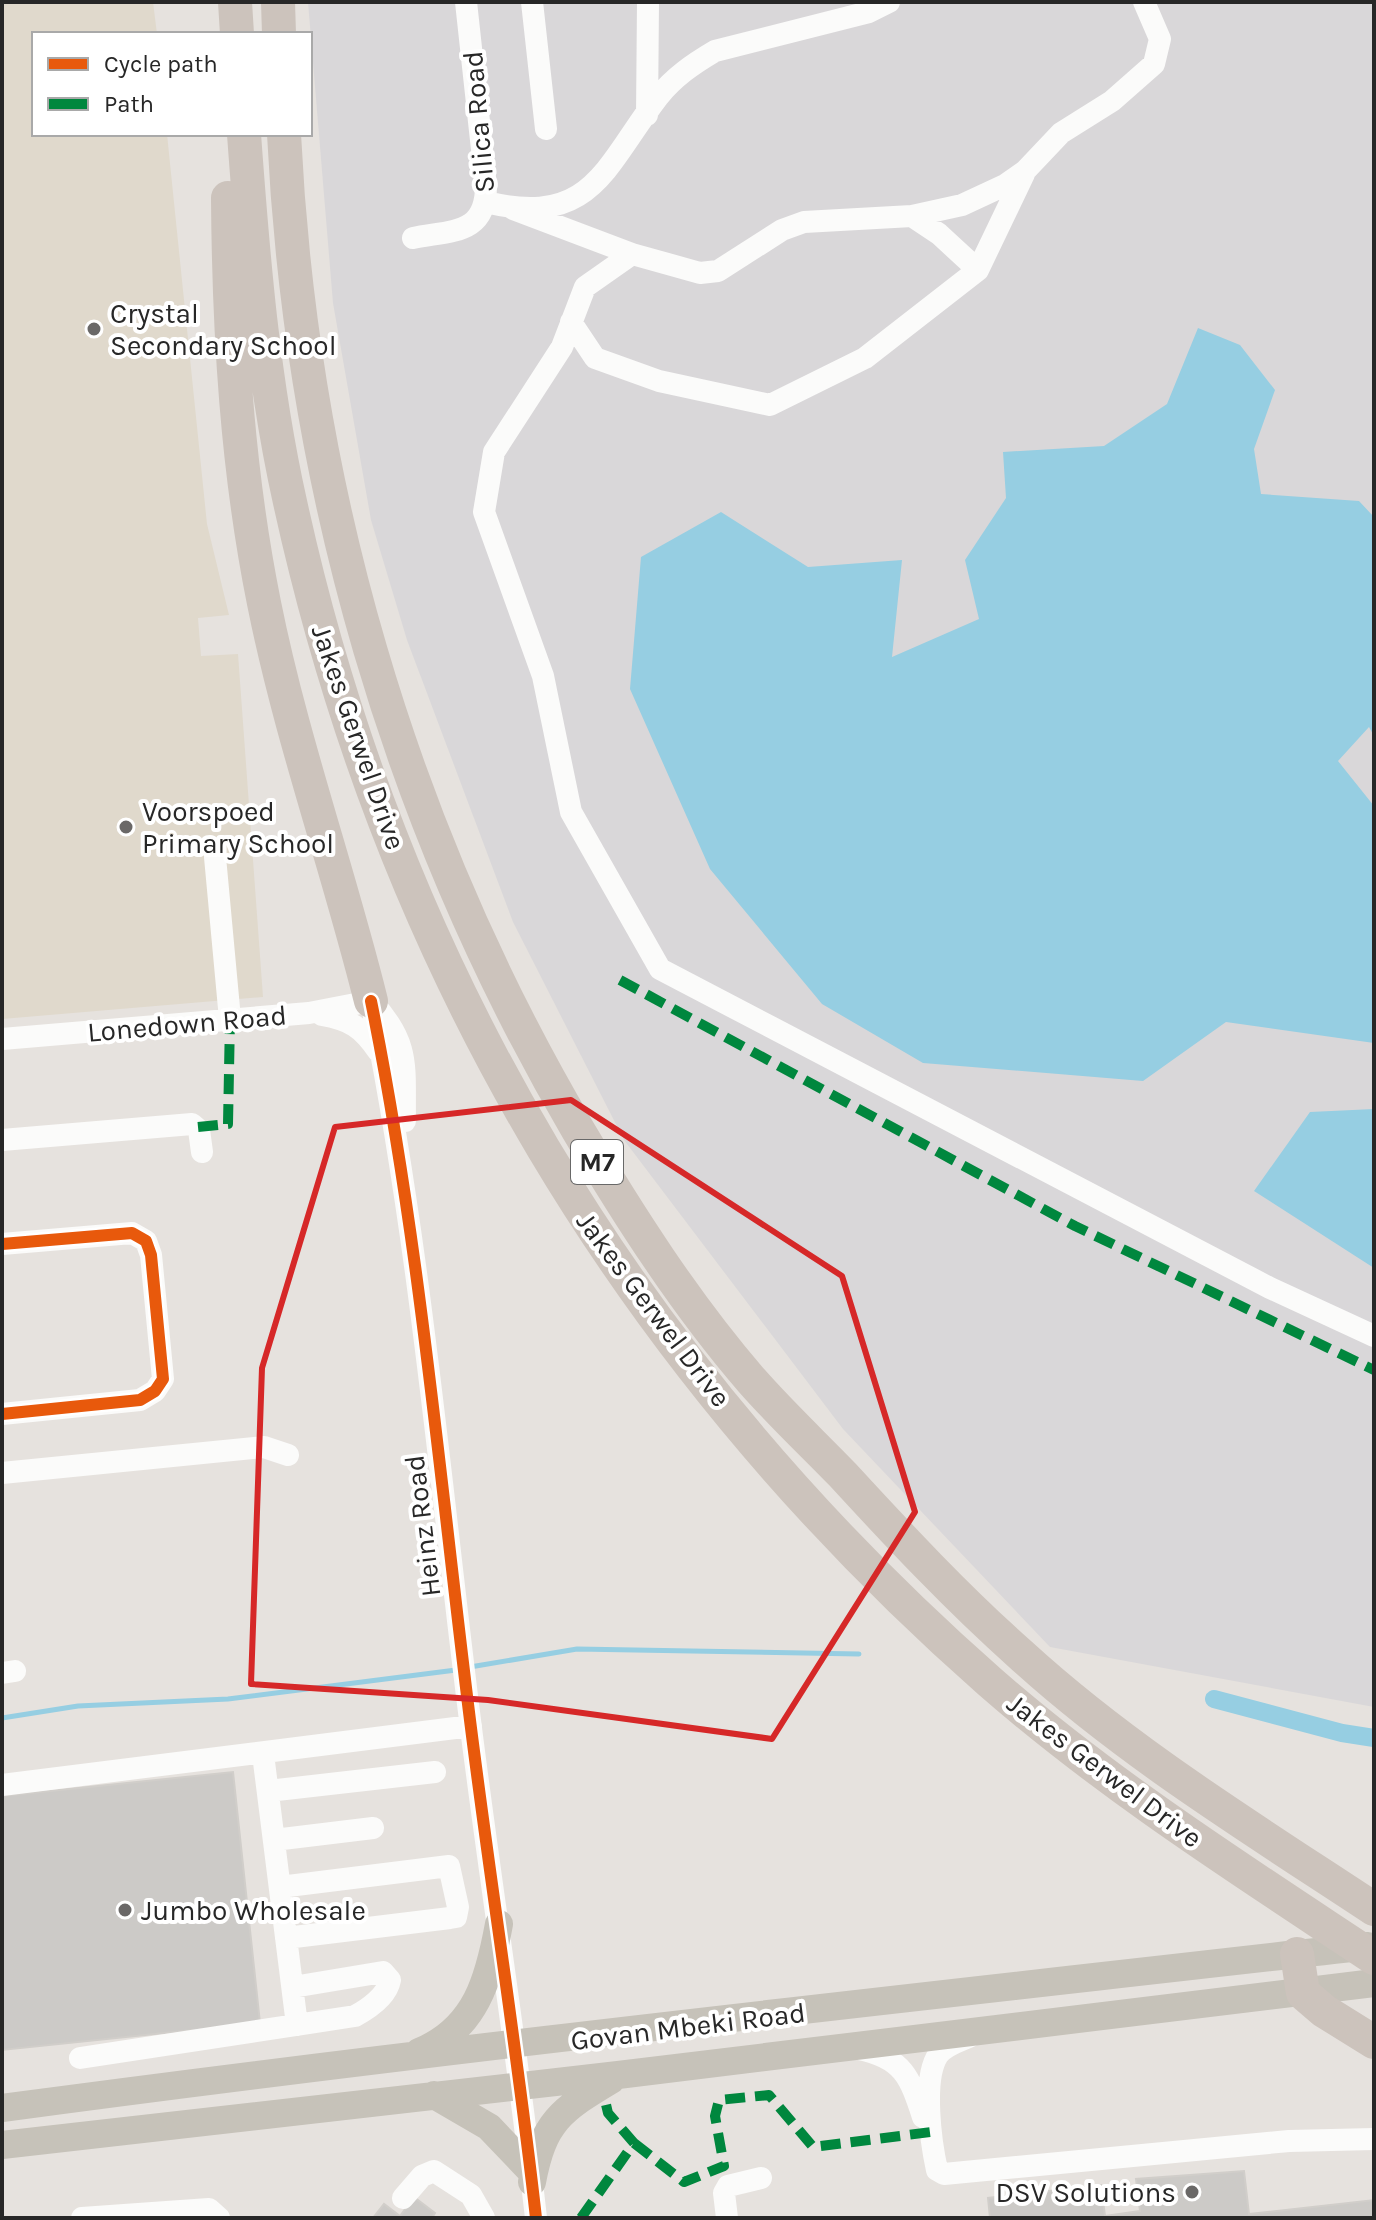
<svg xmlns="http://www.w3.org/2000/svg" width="1376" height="2220" viewBox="0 0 1376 2220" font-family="Karla,sans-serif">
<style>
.industrial{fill:#d9d7d9}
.education{fill:#e0d9cc}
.water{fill:#96cee2}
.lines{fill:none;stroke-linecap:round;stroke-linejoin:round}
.stream{stroke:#96cee2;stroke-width:5}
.canal{stroke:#96cee2;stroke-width:18}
.building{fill:#cccac7;stroke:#d1ceca;stroke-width:2}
.minor{stroke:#fbfbfa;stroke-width:22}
.major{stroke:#c6c2b9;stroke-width:28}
.highway{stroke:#ccc3bc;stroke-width:34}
.quiet{stroke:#00873e;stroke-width:10;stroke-dasharray:20 10;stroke-linecap:butt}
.cycleway-casing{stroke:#fff;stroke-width:17}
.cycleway{stroke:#e8590c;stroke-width:12}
.marked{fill:none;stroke:#d62828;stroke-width:6;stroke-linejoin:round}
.poi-dot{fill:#6a6867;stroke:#fff;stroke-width:3}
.labels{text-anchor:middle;stroke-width:8;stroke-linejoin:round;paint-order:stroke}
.shield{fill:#fff;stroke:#686868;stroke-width:2}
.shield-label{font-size:26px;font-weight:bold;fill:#272727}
.street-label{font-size:28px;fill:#272727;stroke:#fff}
.poi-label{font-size:28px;fill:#272727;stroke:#fff;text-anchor:start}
</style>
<rect width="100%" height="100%" fill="#e6e2de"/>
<path class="industrial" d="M308 2H1374V1707L1050 1647 843 1429 624 1140 513 922 407 640 371 520 333 303Z"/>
<path class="education" d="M2 2H153L157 34H34V134H167L207 524 229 615 198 618 201 656 238 654 263 997 2 1019Z"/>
<path class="water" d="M1198 328 1240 345 1275 390 1254 449 1261 494 1359 501 1374 517V736L1369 727 1338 761 1374 806V1043L1226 1022 1143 1081 923 1063 822 1004 710 869 630 689 641 557 721 512 808 567 902 560 892 657 979 619 965 560 1006 498 1003 452 1104 446 1167 404Z
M1374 1109V1268L1254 1191 1310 1112Z"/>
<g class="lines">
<path class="stream" d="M470 1667 577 1649 859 1654
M2 1718 78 1706 228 1699 456 1670"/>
<path class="canal" d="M1214 1699 1342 1733 1374 1738"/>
</g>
<path class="building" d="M233 1772 260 2023 2 2050V1796Z
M1244 2171 1249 2214 1374 2200V2218H990L988 2198 1101 2185 1105 2216 1140 2211 1136 2179Z
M414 2197 435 2213 432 2218H373L384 2204 400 2216Z"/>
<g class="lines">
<path class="minor" d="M532 2 546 129
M647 115 648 2
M486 202C592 228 605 166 658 97 674 77 693 64 715 51L869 12 889 2
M513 209 632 254 700 273 718 271 782 230 804 222 912 216 962 205 1005 185 1025 171 1061 133 1112 101 1154 64 1160 39 1144 2
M413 238C452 230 486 235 486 186L466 2
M632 254 585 287 562 347 494 452 484 512 543 676 571 812 660 969 1270 1288 1374 1336
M978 270 1024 174
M571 322 595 358 659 381 770 405 865 358 978 270 939 234 912 216
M215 857 230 1019
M371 1001C418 1233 439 1469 468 1704 489 1876 517 2046 536 2218
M372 1002C411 1044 404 1067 405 1121
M322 1015C350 1020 362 1027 378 1051
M2 1039 309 1013 371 1001
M2 1140 192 1124 199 1130 202 1152
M2 1244 132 1233 146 1241 151 1255 163 1379 155 1391 140 1400 2 1414
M2 1473 264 1447 288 1455
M2 1673 15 1671
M263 1754 297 2025
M2 1785 471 1726
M268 1791 435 1772
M274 1840 373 1828
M280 1887 449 1866 458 1907 456 1917 450 1918 286 1938
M971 2036C960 2041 945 2045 938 2055 922 2079 931 2143 937 2170L944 2174 1289 2141 1374 2139
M859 2049C903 2058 910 2077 923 2117
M80 2058 355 2016C368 2009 387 1996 390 1980L383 1972 293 1987
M403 2198 422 2176 434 2171 471 2195 484 2218
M82 2218 209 2209 219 2218
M727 2218 724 2193 728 2186 761 2178"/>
<path class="major" d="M419 2052C476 2029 489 1979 499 1924
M434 2095 489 2127 531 2171
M2 2108C456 2047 912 1998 1368 1946
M2 2145 618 2075 1374 1983
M532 2182C543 2122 561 2110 611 2080"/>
<path class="highway" d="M235 2 237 34
M278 2 279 34
M244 134C253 258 263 381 290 502 392 970 631 1366 990 1682 1109 1786 1243 1871 1374 1958
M284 134C301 485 399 826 578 1130 629 1216 686 1305 752 1381 781 1414 813 1444 843 1475 900 1537 957 1598 1020 1654 1127 1752 1253 1829 1374 1909
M228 198C229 334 237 469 264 603 291 738 338 868 371 1001
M1297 1954 1303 1993 1324 2011 1374 2042"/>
<path class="quiet" d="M620 980 1075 1226 1374 1370
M198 1127 228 1124 230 1019
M634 2143 684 2182 724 2166 715 2116 719 2100 769 2095 813 2147 931 2132
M581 2218 634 2143 608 2113 605 2100"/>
<defs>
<path id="cycleway" d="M371 1001C418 1233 439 1469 468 1704 489 1876 517 2046 536 2218
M2 1244 132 1233 146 1241 151 1255 163 1379 155 1391 140 1400 2 1414"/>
</defs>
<use href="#cycleway" class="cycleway-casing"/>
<use href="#cycleway" class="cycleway"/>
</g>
<path class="marked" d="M571 1100 842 1276 915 1512 772 1739 488 1700 251 1684 262 1368 335 1127Z"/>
<g class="poi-dot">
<circle cx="94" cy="329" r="8"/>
<circle cx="126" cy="827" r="8"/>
<circle cx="125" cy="1910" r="8"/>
<circle cx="1192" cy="2192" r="8"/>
</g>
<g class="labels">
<rect class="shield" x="571" y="1140" width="52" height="44" rx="6"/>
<g class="shield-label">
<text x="597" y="1171">M7</text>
</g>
<g class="street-label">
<text transform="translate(478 122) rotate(-95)" y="10">Silica Road</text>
<text transform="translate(359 737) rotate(71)" y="10">Jakes Gerwel Drive</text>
<text transform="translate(187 1023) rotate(-5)" y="10">Lonedown Road</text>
<text transform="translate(654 1309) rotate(53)" y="10">Jakes Gerwel Drive</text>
<text transform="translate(422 1526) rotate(-97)" y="10">Heinz Road</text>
<text transform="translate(1105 1770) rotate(37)" y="10">Jakes Gerwel Drive</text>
<text transform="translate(688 2026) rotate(-7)" y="10">Govan Mbeki Road</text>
</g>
<g class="poi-label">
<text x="110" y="323">Crystal<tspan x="110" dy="32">Secondary School</tspan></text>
<text x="142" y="821">Voorspoed<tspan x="142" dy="32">Primary School</tspan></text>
<text x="141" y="1920">Jumbo Wholesale</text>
<text x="1176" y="2202" text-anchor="end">DSV Solutions</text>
</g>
</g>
<rect width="1376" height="2220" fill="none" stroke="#272727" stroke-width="8"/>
<rect x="32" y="32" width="280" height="104" fill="#ffffff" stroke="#a9a9a9" stroke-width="2"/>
<rect x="48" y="58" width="40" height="12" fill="#e8590c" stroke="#a9a9a9" stroke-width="2"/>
<text x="104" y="72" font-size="24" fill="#272727">Cycle path</text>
<rect x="48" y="98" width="40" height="12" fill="#00873e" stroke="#a9a9a9" stroke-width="2"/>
<text x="104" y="112" font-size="24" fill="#272727">Path</text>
</svg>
